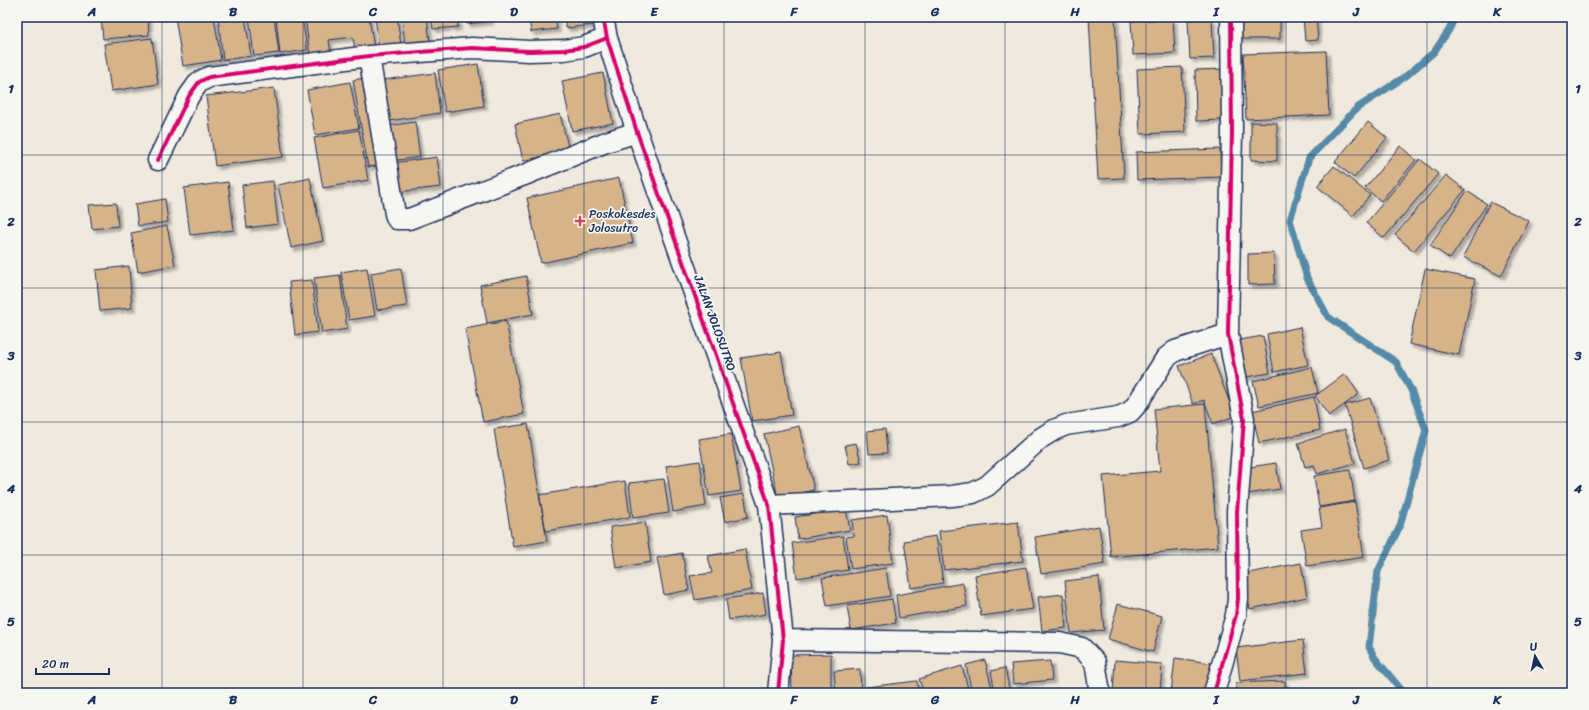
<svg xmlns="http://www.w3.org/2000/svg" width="1589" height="710" viewBox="0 0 1589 710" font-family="Sriracha,sans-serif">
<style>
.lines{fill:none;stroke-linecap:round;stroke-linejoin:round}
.stream{stroke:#548aa8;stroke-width:7}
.building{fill:#d7b389;stroke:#1b2f5e;filter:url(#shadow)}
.minor-casing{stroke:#1b2f5e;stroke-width:23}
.minor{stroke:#f6f6f2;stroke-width:20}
.cycleway-casing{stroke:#f6f6f2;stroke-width:6}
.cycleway{stroke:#d6006c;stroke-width:4}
.grid{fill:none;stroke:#1b2f5e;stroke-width:1;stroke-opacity:0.55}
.poi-dot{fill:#d1495b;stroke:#f6f6f2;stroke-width:1.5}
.labels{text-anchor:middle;stroke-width:3.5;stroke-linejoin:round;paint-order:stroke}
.poi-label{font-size:12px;fill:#1b2f5e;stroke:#f6f6f2;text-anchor:start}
.street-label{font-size:12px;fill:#1b2f5e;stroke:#f6f6f2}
.neatline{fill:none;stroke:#1b2f5e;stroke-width:1.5}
.grid-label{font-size:13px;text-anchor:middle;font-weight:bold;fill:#1b2f5e}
</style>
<defs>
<filter id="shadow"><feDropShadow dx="3.5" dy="3.5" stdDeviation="1" flood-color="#0004"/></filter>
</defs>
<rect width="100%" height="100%" fill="#f0e9dd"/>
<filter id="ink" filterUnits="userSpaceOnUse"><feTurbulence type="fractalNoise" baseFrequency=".025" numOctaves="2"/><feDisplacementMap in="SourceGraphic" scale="8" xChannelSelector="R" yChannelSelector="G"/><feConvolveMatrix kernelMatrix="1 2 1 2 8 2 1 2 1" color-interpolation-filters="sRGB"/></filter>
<g filter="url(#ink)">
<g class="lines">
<path class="stream" d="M1404 693 1375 658 1369 647 1378 571 1400 526 1426 430 1411 390 1396 362 1328 317 1307 278 1290 220 1309 158 1357 108 1406 76 1434 52 1449 30 1455 17"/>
</g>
<path class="building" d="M101 17H148L149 35 103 39Z
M175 17H214L221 60 183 66Z
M218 17H245L251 56 223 60Z
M249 17H274L279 53 254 56Z
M276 17H302L307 50 280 54Z
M305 17H369L374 48 355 50 353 37 329 40 331 53 310 56Z
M375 17H397L401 45 379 47Z
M402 17H427L430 42 405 45Z
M431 17H457L458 27 433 29Z
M466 17H489L490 21 467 24Z
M529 17H555L557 29 531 32Z
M564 17H592L593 25 566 28Z
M1089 17H1115L1124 178 1098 179Z
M1239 17H1280V39H1239Z
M1303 17H1316L1318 40 1305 41Z
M1173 19 1175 53 1133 55 1131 21Z
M1212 19 1214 58 1190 59 1188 20Z
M152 38 158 84 111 91 104 44Z
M1326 51 1329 115 1246 119 1243 54Z
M478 64 484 106 445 112 438 70Z
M1182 67 1185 132 1140 134 1137 69Z
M1224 69 1225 120 1196 121 1195 70Z
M435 73 440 113 389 121 383 80Z
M603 73 613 123 572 131 562 81Z
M370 77 384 165 368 167 353 80Z
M350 82 359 128 315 135 307 90Z
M274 88 283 157 215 166 206 96Z
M560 114 569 150 523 161 515 124Z
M415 122 420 157 391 161 386 126Z
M1251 122 1277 123V161L1251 160Z
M1368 122 1387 138 1354 178 1335 162Z
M359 130 368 180 323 188 314 138Z
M1400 146 1416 160 1381 201 1365 188Z
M1220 149 1221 177 1137 180 1136 152Z
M437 157 441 187 397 192 393 163Z
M1420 159 1438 174 1384 238 1366 223Z
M1334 166 1370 195 1353 216 1317 186Z
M1446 175 1465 190 1414 251 1395 235Z
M310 178 323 241 291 248 278 185Z
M619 178 633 243 541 263 527 198Z
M273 181 278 224 247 228 242 185Z
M228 182 234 230 190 235 184 188Z
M1467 191 1487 204 1450 259 1430 245Z
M165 199 168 222 138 226 135 204Z
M1490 202 1529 221 1501 276 1463 257Z
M116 203 118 226 92 229 89 205Z
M167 226 175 265 138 272 131 233Z
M1274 253 1275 284 1248 285V254Z
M129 266 132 308 100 311 96 270Z
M367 268 375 316 349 320 341 272Z
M401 268 407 306 377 310 371 273Z
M1425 269 1475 279 1459 355 1409 344Z
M340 275 347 329 322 333 314 278Z
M526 276 533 314 487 323 480 285Z
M312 280 318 332 295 335 289 282Z
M506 321 524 414 483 422 465 329Z
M1300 327 1308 365 1274 372 1267 334Z
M1263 336 1270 373 1240 378 1233 341Z
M781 352 792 415 752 421 741 358Z
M1211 354 1235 416 1213 424 1204 400 1193 404 1179 366Z
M1312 367 1318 393 1259 406 1253 381Z
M1345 374 1359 394 1329 416 1315 396Z
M1314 397 1320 430 1259 443 1252 411Z
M1370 398 1389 460 1364 468 1345 405Z
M1205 404 1218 547 1111 557 1103 476 1160 471 1154 409Z
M528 424 547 541 513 547 494 429Z
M799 426 814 490 778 498 764 434Z
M885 429 887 453 869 454 867 431Z
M1345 429 1355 463 1317 474 1314 465 1305 467 1298 443Z
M731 434 741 491 709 496 699 439Z
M856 443 861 462 849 464 845 445Z
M700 461 706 506 673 512 666 466Z
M1276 463 1280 489 1247 494 1243 468Z
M1350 470 1355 501 1319 507 1314 476Z
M664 479 669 513 633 518 629 483Z
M625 481 630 517 546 531 539 495Z
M744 494 748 517 725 522 720 498Z
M1355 502 1364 557 1307 566 1301 530 1322 527 1319 508Z
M846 509 850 530 798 539 795 517Z
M887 515 893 563 851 569 846 537 854 536 852 520Z
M645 522 651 562 616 568 610 527Z
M1018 522 1023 561 944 570 939 531Z
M1099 526 1105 564 1041 574 1035 537Z
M843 536 848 570 797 578 792 543Z
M936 536 943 583 911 588 904 541Z
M745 549 752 590 695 600 690 576 712 573 708 556Z
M682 553 689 590 664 595 657 558Z
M1301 563 1307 597 1250 609 1243 574Z
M1026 567 1033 609 981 616 975 575Z
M886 568 890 596 827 606 822 578Z
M1099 577 1104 630 1071 633 1065 581Z
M963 583 967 606 899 618 896 595Z
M763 593 766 614 729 620 726 599Z
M1063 594 1066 628 1042 631 1038 597Z
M892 599 896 623 851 630 847 606Z
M1118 604 1162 616 1153 652 1108 639Z
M1303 640 1307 673 1240 681 1236 648Z
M831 654V693H792L791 655Z
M1175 658 1211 663 1206 693H1171Z
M985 660 993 693H972L966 665Z
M1115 660 1162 664 1160 693H1113Z
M1050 661 1052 680 1013 684 1011 664Z
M962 666 969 692 964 693H924L919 679Z
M1005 668 1010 693H995L991 671Z
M860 669 861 693H836L834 671Z
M917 681 919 693H867L866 687Z
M1285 681V693H1236V683Z
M1311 689 1330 693H1310Z"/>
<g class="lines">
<defs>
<path id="minor" d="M603 17 607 38 637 132 769 505 783 640 778 693
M369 56 395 214 397 219H409L527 174 606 142 637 132
M158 160 189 96 199 82 209 77 369 56 472 48 529 51 564 50 584 47 607 38
M769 505 952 496 973 493 987 486 1041 438 1054 430 1066 425 1118 417 1130 412 1137 404 1166 358 1175 351 1228 334
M783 640 1060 643 1082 648 1095 662 1100 693
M1214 693 1236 615 1238 599 1237 512 1244 419 1228 334 1232 132 1231 17"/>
</defs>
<use href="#minor" class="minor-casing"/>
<use href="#minor" class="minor"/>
<defs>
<path id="cycleway" d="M603 17 607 38 637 132 769 505 783 640 778 693
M158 160 189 96 199 82 209 77 369 56 472 48 529 51 564 50 584 47 607 38
M1214 693 1236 615 1238 599 1237 512 1244 419 1228 334 1232 132 1231 17"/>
</defs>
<use href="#cycleway" class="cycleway-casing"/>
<use href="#cycleway" class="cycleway"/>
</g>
</g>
<path class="grid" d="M162 17V693M303 17V693M443 17V693M584 17V693M724 17V693M865 17V693M1005 17V693M1146 17V693M1286 17V693M1427 17V693M17 155H1572M17 288H1572M17 422H1572M17 555H1572"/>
<path class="poi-dot" d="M578 215h4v4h4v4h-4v4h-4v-4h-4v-4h4z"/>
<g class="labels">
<g class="poi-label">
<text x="589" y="218">Poskokesdes<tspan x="589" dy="14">Jolosutro</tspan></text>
</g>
<g class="street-label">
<text transform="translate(715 323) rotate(70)" y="4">JALAN JOLOSUTRO</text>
</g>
</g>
<rect width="1589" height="710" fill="none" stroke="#f6f6f2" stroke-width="44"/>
<g transform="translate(1535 656) rotate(351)" stroke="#f6f6f2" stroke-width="3" paint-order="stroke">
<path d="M0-3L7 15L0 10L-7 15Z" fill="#1b2f5e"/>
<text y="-6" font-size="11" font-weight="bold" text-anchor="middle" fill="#1b2f5e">U</text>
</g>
<path d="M36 668v6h73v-6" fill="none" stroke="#1b2f5e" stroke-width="2"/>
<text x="42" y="668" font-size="12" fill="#1b2f5e" stroke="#f6f6f2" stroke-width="3" paint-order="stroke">20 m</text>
<rect x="22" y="22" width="1545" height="666" class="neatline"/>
<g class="grid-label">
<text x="92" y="16">A</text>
<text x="233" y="16">B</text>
<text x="373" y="16">C</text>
<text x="514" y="16">D</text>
<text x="654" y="16">E</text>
<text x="794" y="16">F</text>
<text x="935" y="16">G</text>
<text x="1075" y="16">H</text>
<text x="1216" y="16">I</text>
<text x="1356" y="16">J</text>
<text x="1497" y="16">K</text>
<text x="11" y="93">1</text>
<text x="1578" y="93">1</text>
<text x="11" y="226">2</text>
<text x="1578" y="226">2</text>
<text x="11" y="360">3</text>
<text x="1578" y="360">3</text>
<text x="11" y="493">4</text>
<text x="1578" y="493">4</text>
<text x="11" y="626">5</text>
<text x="1578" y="626">5</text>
<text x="92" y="704">A</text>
<text x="233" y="704">B</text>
<text x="373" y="704">C</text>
<text x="514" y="704">D</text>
<text x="654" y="704">E</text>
<text x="794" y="704">F</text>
<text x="935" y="704">G</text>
<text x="1075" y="704">H</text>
<text x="1216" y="704">I</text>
<text x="1356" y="704">J</text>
<text x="1497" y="704">K</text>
</g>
</svg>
